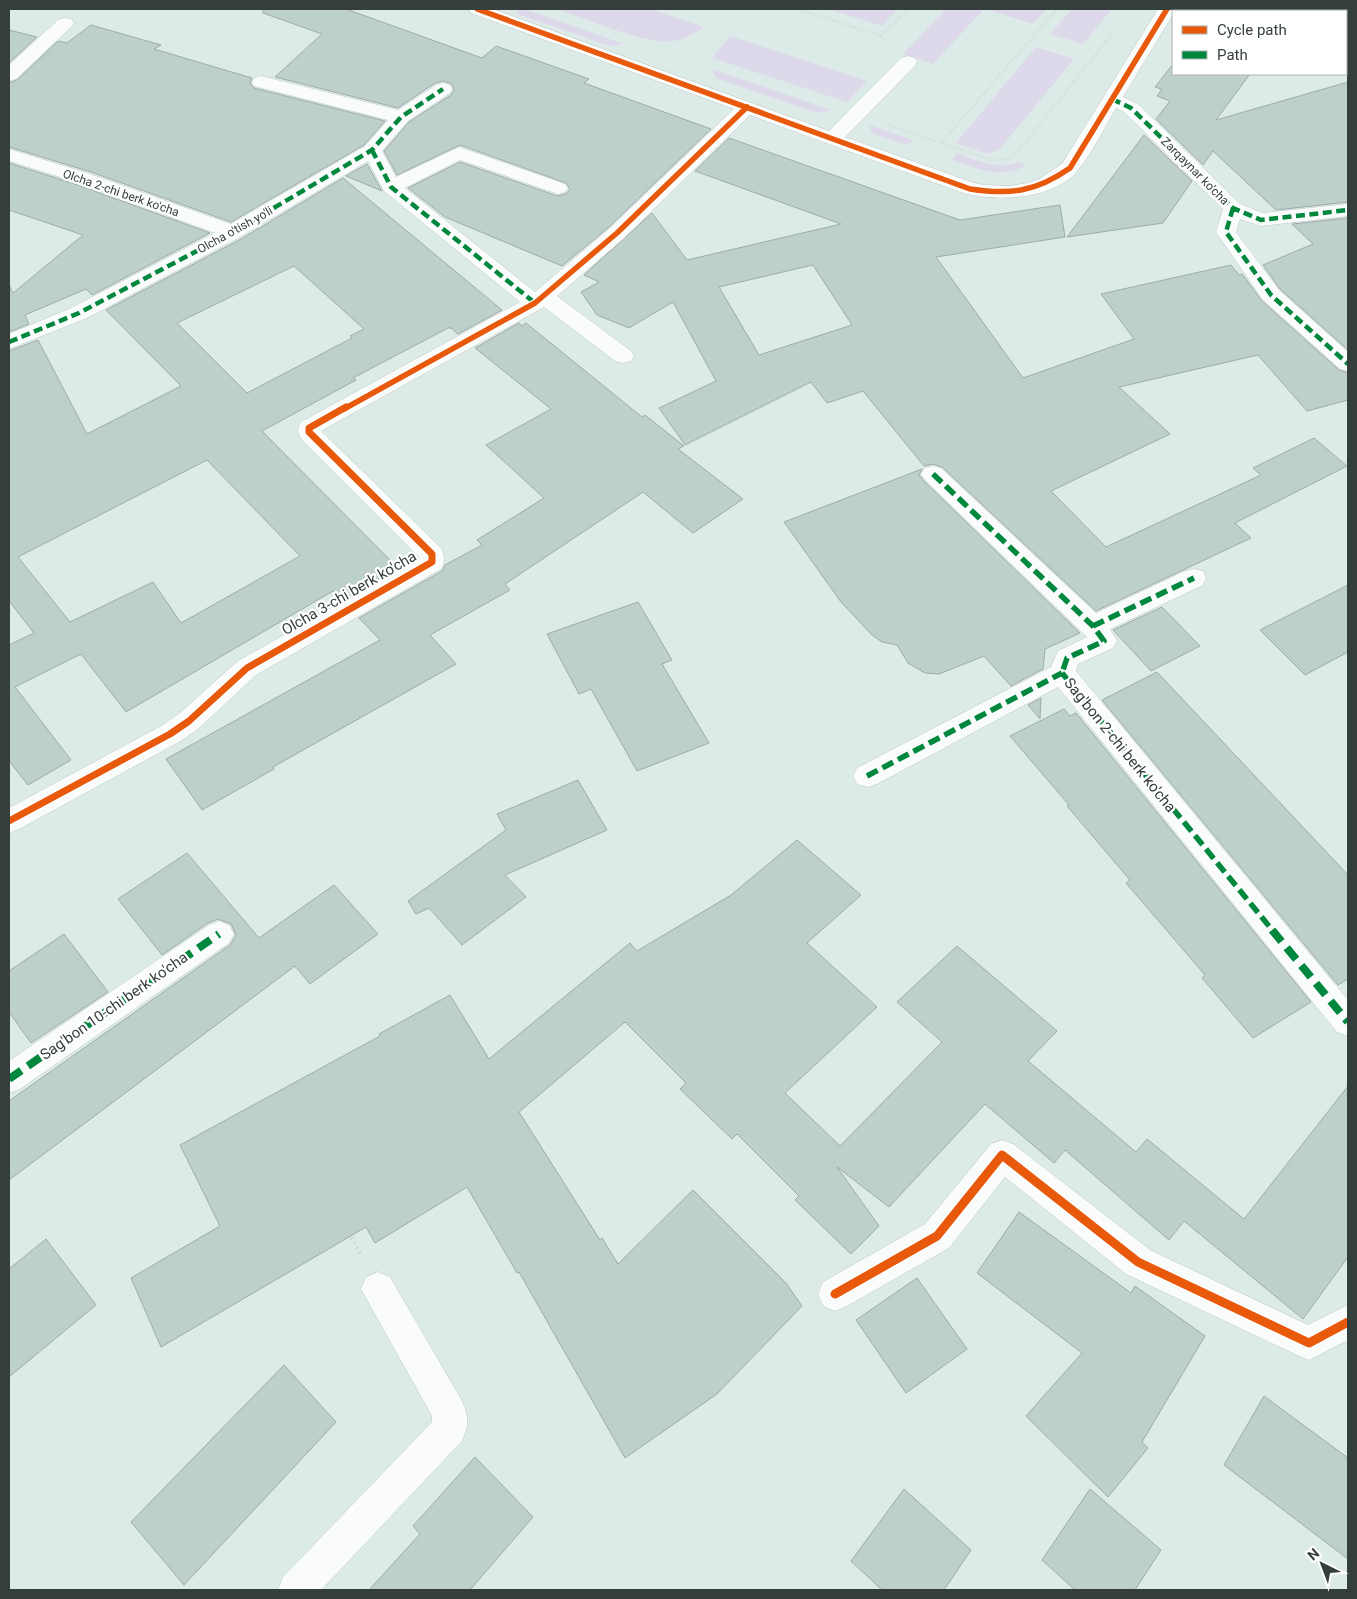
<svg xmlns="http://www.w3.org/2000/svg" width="1357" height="1599" viewBox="0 0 1357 1599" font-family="Roboto,sans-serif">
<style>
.green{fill:#ddd9ea}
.building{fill:#bed0cc;stroke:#9faba8;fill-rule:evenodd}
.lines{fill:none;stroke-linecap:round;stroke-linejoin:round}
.minor-casing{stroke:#bdc8c6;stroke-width:1}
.path-far1{stroke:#c4c9c8;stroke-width:2.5;stroke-dasharray:0.5 2.5;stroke-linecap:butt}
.path{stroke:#c4c9c8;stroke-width:4;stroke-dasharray:1 4.5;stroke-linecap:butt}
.minor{fill:#fafcfc;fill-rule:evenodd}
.quiet-far2{stroke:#00873e;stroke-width:4.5;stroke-dasharray:9 4.5;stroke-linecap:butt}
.quiet-far1{stroke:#00873e;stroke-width:5.5;stroke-dasharray:12 5.5;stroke-linecap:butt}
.quiet{stroke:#00873e;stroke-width:8;stroke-dasharray:15 8;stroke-linecap:butt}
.cycleway-far2-casing{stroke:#fff;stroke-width:8}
.cycleway-far1-casing{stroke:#fff;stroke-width:10}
.cycleway-casing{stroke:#fff;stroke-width:12}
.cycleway-far2{stroke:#e8590c;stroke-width:5.5}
.cycleway-far1{stroke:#e8590c;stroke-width:7}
.cycleway{stroke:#e8590c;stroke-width:9}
.labels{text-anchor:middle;stroke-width:4.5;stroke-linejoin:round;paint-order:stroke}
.far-street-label{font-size:12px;fill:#343f3d;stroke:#fff}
.street-label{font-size:15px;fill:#343f3d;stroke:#fff}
</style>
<rect width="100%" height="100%" fill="#ddebe8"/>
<path class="green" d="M516 9H524L624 44 610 46 517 14Z
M557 9H650L704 27C694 34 684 40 672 41 645 45 585 18 557 9Z
M828 9H898L882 26Z
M946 9H984L933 64 903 54Z
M985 9H1047L1033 24Z
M1072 9H1112L1083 44 1050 34Z
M730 36 867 81 847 102 712 58Z
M1036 47 1074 59 999 150 987 154 956 143Z
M712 69 831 110 817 113 716 78Z
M869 125 913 140 907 145 872 133Z
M957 153C977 160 997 171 1018 162L1025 166C999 180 977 168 952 160Z"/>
<path class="building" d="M263 9H346L482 58 496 46 589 79 584 83 711 129 609 227 562 266 445 217 408 188 460 162 557 196 566 194 570 189 566 183 460 145 397 175 384 151 409 122 451 95 454 90 452 84 444 81 435 83 398 108 275 77 322 34 263 13Z
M1216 9H1297L1295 11H1214Z
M91 25 161 45 154 49 252 78 250 83 254 88 385 121 364 145 231 222 91 172 9 147V83L17 80 58 41 67 43Z
M9 30 37 37 9 63Z
M1173 64V74H1250L1216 120 1348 82V202L1276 210 1213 151 1203 165 1156 119 1170 101 1157 96 1162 89 1155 87Z
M1144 135 1192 181 1163 223 1067 237Z
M729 138 960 220 1060 205 1065 237 936 257 1023 378 1134 339 1101 294 1231 265 1239 275 1242 274 1262 301 1339 370 1348 373V400L1307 411 1258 355 1119 387 1170 434 1051 491 1106 547 1261 475 1253 468 1314 438 1347 466 1235 523 1251 538 1096 611 942 467 933 464 924 466 863 391 827 403 811 382 685 445 659 408 716 381 673 302 629 328 597 315 581 292 599 282 584 275 652 213 687 260 841 224 695 171ZM813 265 852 325 759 355 719 287Z
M9 163 75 184 210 233 92 295 86 289 25 315 29 324 9 332V285L13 293 83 235 9 210Z
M367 164 382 191 346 176Z
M343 178 502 310 458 334 451 328H448L353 378 356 380 262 431 398 568 342 600 333 591 126 712 81 654 15 687 71 760 28 785 9 761V645L34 633 9 601V351L38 340 87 434 181 386 106 310 241 239ZM294 266 364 329 350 336 352 338 247 393 177 323ZM207 460 300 556 181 623 153 582 70 622 18 557Z
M1348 218V350L1280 289 1263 265 1313 244 1292 224Z
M519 323 522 326 526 323 642 417 645 415 684 446 678 449 743 499 693 533 643 492 505 584 510 590 430 635 456 664 273 767 274 769 202 810 166 759 380 640 359 618 442 571 445 565 482 545 477 540 544 498 486 445 551 409 475 348Z
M922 469 919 475 924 481 1080 633 1045 649 1043 669 1011 686 984 656 939 674 925 673 908 663 897 645 882 642 872 635 841 602 784 522Z
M1348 585V652L1305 675 1260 630Z
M638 602 672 660 662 664 709 743 637 771 591 689 579 694 547 634Z
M1162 607 1200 646 1151 671 1113 630Z
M1157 672 1348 875V979L1338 985 1102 700Z
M1041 698 1040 719 1028 705Z
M1064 709 1070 716 1076 713 1311 1002 1253 1038 1202 978 1205 975 1126 883 1130 880 1067 806 1069 805 1010 736Z
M578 780 607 830 505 875 526 897 462 945 429 908 416 914 408 901 506 830 497 814Z
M797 840 861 895 807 943 877 1007 785 1093 840 1146 942 1042 897 1002 957 946 1057 1031 1028 1061 1136 1152 1147 1139 1244 1219 1348 1086V1257L1303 1319 1184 1221 1169 1240 1065 1150 1054 1163 985 1104 889 1207 837 1167 879 1226 851 1254 795 1200 799 1196 737 1134 732 1139 680 1089 686 1083 625 1022 519 1112 600 1240 602 1238 618 1264 693 1190 786 1283 802 1306 717 1394 625 1458 519 1272 517 1273 467 1187 375 1243 366 1227 161 1347 131 1278 220 1226 180 1145 380 1036 379 1034 450 995 489 1059 630 943 637 951 731 895Z
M187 853 259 938 334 885 378 934 310 984 295 966 9 1180V1101L230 945 236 935 231 924 218 919 208 923 162 955 118 899Z
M64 934 108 992 31 1043 9 1012V971Z
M1019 1212 1131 1293 1135 1286 1205 1336 1142 1442 1148 1448 1108 1497 1026 1416 1082 1353 977 1273Z
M46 1239 96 1305 9 1377V1269Z
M917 1278 967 1349 906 1393 856 1320Z
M284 1365 336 1422 184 1585 131 1522Z
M1264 1396 1348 1458V1559L1224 1465Z
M475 1457 533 1517 470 1590H369L420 1534 413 1526Z
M904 1489 971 1550 944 1590H882L851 1561Z
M1090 1489 1161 1550 1135 1590H1075L1042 1560Z"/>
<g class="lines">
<defs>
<path id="minor" d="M468 9H493L829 131 901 58 908 56 915 58 917 62 915 66 845 137 974 183 984 185 1010 186 1028 183 1039 179 1062 164 1158 9H1176L1123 97 1138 104 1240 204 1263 213 1348 204V216L1261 226 1240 219 1236 232 1279 290 1348 352V371L1340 369 1263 300 1216 232 1223 209 1124 112 1116 108C1104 128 1093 152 1078 170 1055 200 996 202 963 193L750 115 624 238 557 296 631 351 634 356 631 361 623 363 615 361 544 307 321 431 441 548C445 556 445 561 441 569L256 675 198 729 179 742 19 829 9 833V808L161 726 180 713 238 661 420 558 307 445C300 437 295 432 301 422L520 302 384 191 368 161 240 237 87 318 9 349V334L71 308 215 233 76 182 9 161V149L90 174 231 224 365 146 388 120 254 86 252 82 254 78 261 76 398 110 436 85 443 83 450 85 452 89 450 93 408 121 382 151 396 177 459 147 565 184 568 188 565 192 558 194 460 160 405 188 535 292 610 228 734 109 471 13Z
M65 18 71 19 74 23 71 27 16 79 9 81V65L59 19Z
M1346 38H1348V49H1346Z
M933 466 941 468 1096 613 1185 571 1194 569 1203 571 1206 578 1203 585 1110 629 1117 641 1113 648 1078 664 1076 671 1348 1000V1036L1337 1032 1058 687 877 784 867 787 857 784 853 776 857 768 1051 667 1058 651 1087 637 925 480 921 474 925 468Z
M219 921 229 925 234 934 229 943 20 1089 9 1093V1061L209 925Z
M1002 1140 1013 1144 1150 1250 1308 1325 1348 1305V1340L1309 1360 1297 1355 1126 1274 1005 1177 949 1248 847 1306 835 1311 823 1306 818 1294 823 1282 925 1224 991 1144Z
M378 1272 390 1277 462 1401C469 1416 469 1426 462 1441L321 1590H278L283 1577 432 1422V1416L361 1289 366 1277Z"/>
</defs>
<use href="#minor" class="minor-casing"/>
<path class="path-far1" d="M798 9 881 36 908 9
M889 125 991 160 1007 159 1014 156 1114 32
M941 143 1057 9
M76 145 180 58"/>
<path class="path" d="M306 1150 360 1254"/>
<use href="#minor" class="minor"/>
<path class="quiet-far2" d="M1112 99 1131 108 1233 208 1261 220 1348 210
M372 150 391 187 535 303
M1233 208 1226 232 1271 295 1348 364
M9 342 79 313 233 232 372 150 401 117 443 89"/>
<path class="quiet-far1" d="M933 474 1093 626 1104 641 1067 658 1062 673
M1093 626 1194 578
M1062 673 1273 931
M867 776 1062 673"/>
<path class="quiet" d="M1272 930 1348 1022
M9 1079 219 934"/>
<defs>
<path id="cycleway-far2" d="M477 9 970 189C1010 195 1036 192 1070 168L1167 9
M344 409 535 303 617 233 747 107"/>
<path id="cycleway-far1" d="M9 821 170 734 189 721 247 668 432 562V554L309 432V428L346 407"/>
<path id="cycleway" d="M835 1294 937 1236 1002 1155 1138 1262 1309 1343 1348 1322"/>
</defs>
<use href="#cycleway-far2" class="cycleway-far2-casing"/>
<use href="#cycleway-far1" class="cycleway-far1-casing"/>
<use href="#cycleway" class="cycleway-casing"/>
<use href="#cycleway-far2" class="cycleway-far2"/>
<use href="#cycleway-far1" class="cycleway-far1"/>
<use href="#cycleway" class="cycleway"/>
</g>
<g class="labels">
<g class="far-street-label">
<text transform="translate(1195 171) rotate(45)" y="4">Zarqaynar ko'cha</text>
<text transform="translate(121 193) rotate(19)" y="4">Olcha 2-chi berk ko'cha</text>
<text transform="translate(235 230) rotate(-29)" y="4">Olcha o'tish yo'li</text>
</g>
<g class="street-label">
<text transform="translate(349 593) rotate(-30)" y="5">Olcha 3-chi berk ko'cha</text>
<text transform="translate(1120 745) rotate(51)" y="5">Sag'bon 2-chi berk ko'cha</text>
<text transform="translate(114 1006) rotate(-35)" y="5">Sag'bon 10-chi berk ko'cha</text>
</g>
</g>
<rect width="1357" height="1599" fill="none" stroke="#343f3d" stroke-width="20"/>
<rect x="1172" y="10" width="175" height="65" fill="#ffffff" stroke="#aeb2b1"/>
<rect x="1182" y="26" width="25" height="8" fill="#e8590c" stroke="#aeb2b1"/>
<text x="1217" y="35" font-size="15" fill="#343f3d">Cycle path</text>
<rect x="1182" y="51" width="25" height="8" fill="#00873e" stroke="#aeb2b1"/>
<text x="1217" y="60" font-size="15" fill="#343f3d">Path</text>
<g transform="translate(1322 1564) rotate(318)" stroke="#ffffff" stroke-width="4" paint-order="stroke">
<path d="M0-4L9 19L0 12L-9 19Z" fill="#343f3d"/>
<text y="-8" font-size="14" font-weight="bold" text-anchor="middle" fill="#343f3d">N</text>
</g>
</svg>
